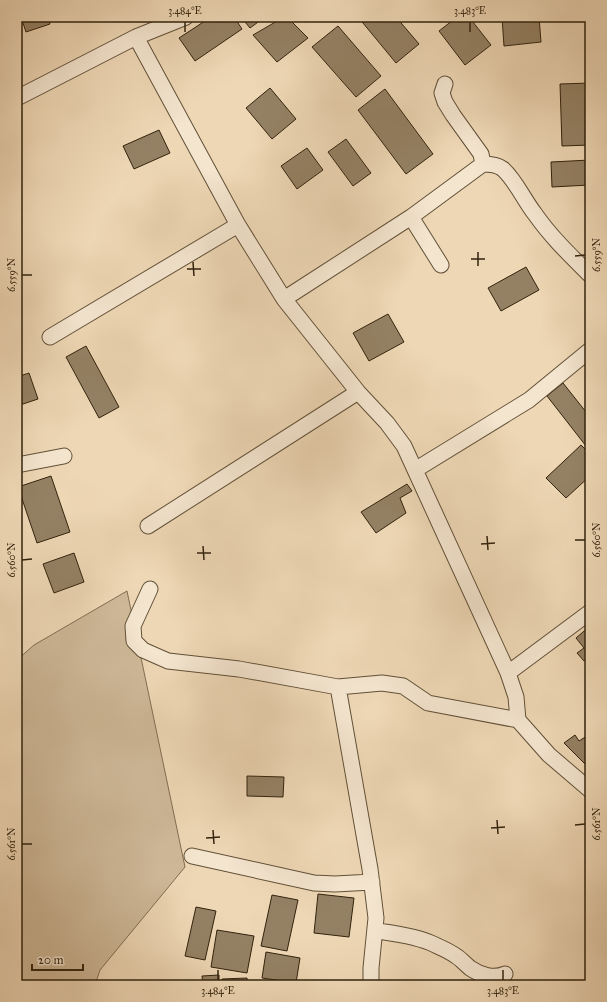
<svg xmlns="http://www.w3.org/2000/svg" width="607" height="1002" viewBox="0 0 607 1002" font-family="'IM FELL Great Primer',serif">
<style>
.green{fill:#ceb898;stroke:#806e52}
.building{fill:#948164;stroke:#32230d}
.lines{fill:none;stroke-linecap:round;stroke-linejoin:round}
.minor-casing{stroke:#615037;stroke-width:17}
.minor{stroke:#f4e5cf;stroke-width:15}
.ticks{fill:none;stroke:#32230d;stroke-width:1.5}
.neatline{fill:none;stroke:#32230d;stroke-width:1.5}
.ticks-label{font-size:10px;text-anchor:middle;fill:#32230d}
</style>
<rect width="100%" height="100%" fill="#eed7b5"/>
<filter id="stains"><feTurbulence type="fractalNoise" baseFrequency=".005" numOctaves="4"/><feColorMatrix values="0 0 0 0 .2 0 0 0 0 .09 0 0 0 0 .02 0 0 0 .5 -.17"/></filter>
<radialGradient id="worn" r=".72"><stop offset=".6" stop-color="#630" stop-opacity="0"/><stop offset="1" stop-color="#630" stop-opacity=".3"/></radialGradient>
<path class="green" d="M127 591 185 867 100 970 95 985H17V660L34 645Z"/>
<path class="building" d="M21 17H48L50 24 26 32Z
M211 17H234L242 29 195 61 179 38Z
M241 17H265L250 28Z
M284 17H287L308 38 277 62 253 35Z
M358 17H396L419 44 396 63Z
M457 17H469L491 45 465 65 439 31Z
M502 17H539L541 42 504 46Z
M338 26 381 76 356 97 312 47Z
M590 83V145L562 146 560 84Z
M270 88 296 119 272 139 246 108Z
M385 89 433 154 406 174 358 110Z
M159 130 170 153 134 169 123 146Z
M346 139 371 173 353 186 328 152Z
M307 148 323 170 297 189 281 166Z
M590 160V185L552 187 551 162Z
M526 267 539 290 501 311 488 288Z
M388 314 404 342 369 361 353 333Z
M86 346 119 407 99 418 66 357Z
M29 373 38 399 17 406V377Z
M563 383 590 417V443L586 446 547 396Z
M581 445 590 454V476L566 498 546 478Z
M51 476 70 532 37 543 18 487Z
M407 484 412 491 400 498 406 513 376 533 361 512Z
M74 553 84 582 54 593 43 564Z
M590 626V660L588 658 584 661 577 653 584 648 576 638Z
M590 734V769L564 743 575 735 579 741Z
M247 776 284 777 283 797 247 796Z
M318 894 354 898 349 937 314 933Z
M272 895 298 900 287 951 261 946Z
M196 907 216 911 205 960 185 956Z
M217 930 254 936 247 973 211 967Z
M266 952 300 958 296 983 262 978Z
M219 975V985H203L202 976Z
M247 978 248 985H223L222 979Z"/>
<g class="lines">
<defs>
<path id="minor" d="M136 37 238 225 284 299 358 392 387 423 404 446 508 673 516 697 518 720 549 755 590 790
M445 84 442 93 445 102 453 115 481 154 483 164
M17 98 136 37 186 17
M411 217 441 265
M284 299 411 217 483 164C490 164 498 165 503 169 516 181 524 200 535 214 551 237 571 256 590 275
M50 337 238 225
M17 465 64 456
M415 470 529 400 590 350
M148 526 358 392
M150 589 133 626 134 641 143 650 168 661 239 669 338 687 382 683 403 686 428 703 518 720
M508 673 590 612
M338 687 370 869 376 918 371 968V985
M192 856 314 883 335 884 372 882
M376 931C394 933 414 936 431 943 439 947 448 950 456 956 461 959 465 964 470 968 480 975 494 979 505 974"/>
</defs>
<use href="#minor" class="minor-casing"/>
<use href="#minor" class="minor"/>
</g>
<path class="ticks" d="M185 22V32M470 22V32M478 252V266M575 256 585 255M471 259H485M193 262 194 276M187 269H201M22 275H32M487 536 488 550M575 540H585M481 544 495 543M203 546 204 560M197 553H211M22 560 32 559M497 820 498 834M575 825 585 824M491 828 505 827M213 830 214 844M206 838 220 837M22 844H32M218 970V980M503 970V980"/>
<rect width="607" height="1002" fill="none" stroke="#eed7b5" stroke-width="44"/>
<path d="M32 964v6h51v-6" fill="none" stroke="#32230d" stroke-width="2"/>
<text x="38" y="964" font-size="12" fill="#32230d" stroke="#f4e5cf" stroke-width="3" paint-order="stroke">20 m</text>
<rect x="22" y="22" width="563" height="958" class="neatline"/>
<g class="ticks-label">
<text x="185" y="14">3.484°E</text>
<text x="470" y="14">3.483°E</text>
<text transform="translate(596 255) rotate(-90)" y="4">6.559°N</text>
<text transform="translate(11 275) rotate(-90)" y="4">6.559°N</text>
<text transform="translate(596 540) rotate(-90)" y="4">6.560°N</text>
<text transform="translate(11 560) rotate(-90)" y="4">6.560°N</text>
<text transform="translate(596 824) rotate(-90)" y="4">6.561°N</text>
<text transform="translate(11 844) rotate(-90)" y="4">6.561°N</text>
<text x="218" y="994">3.484°E</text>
<text x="503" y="994">3.483°E</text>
</g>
<rect width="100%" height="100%" filter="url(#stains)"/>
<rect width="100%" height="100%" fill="url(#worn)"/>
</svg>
